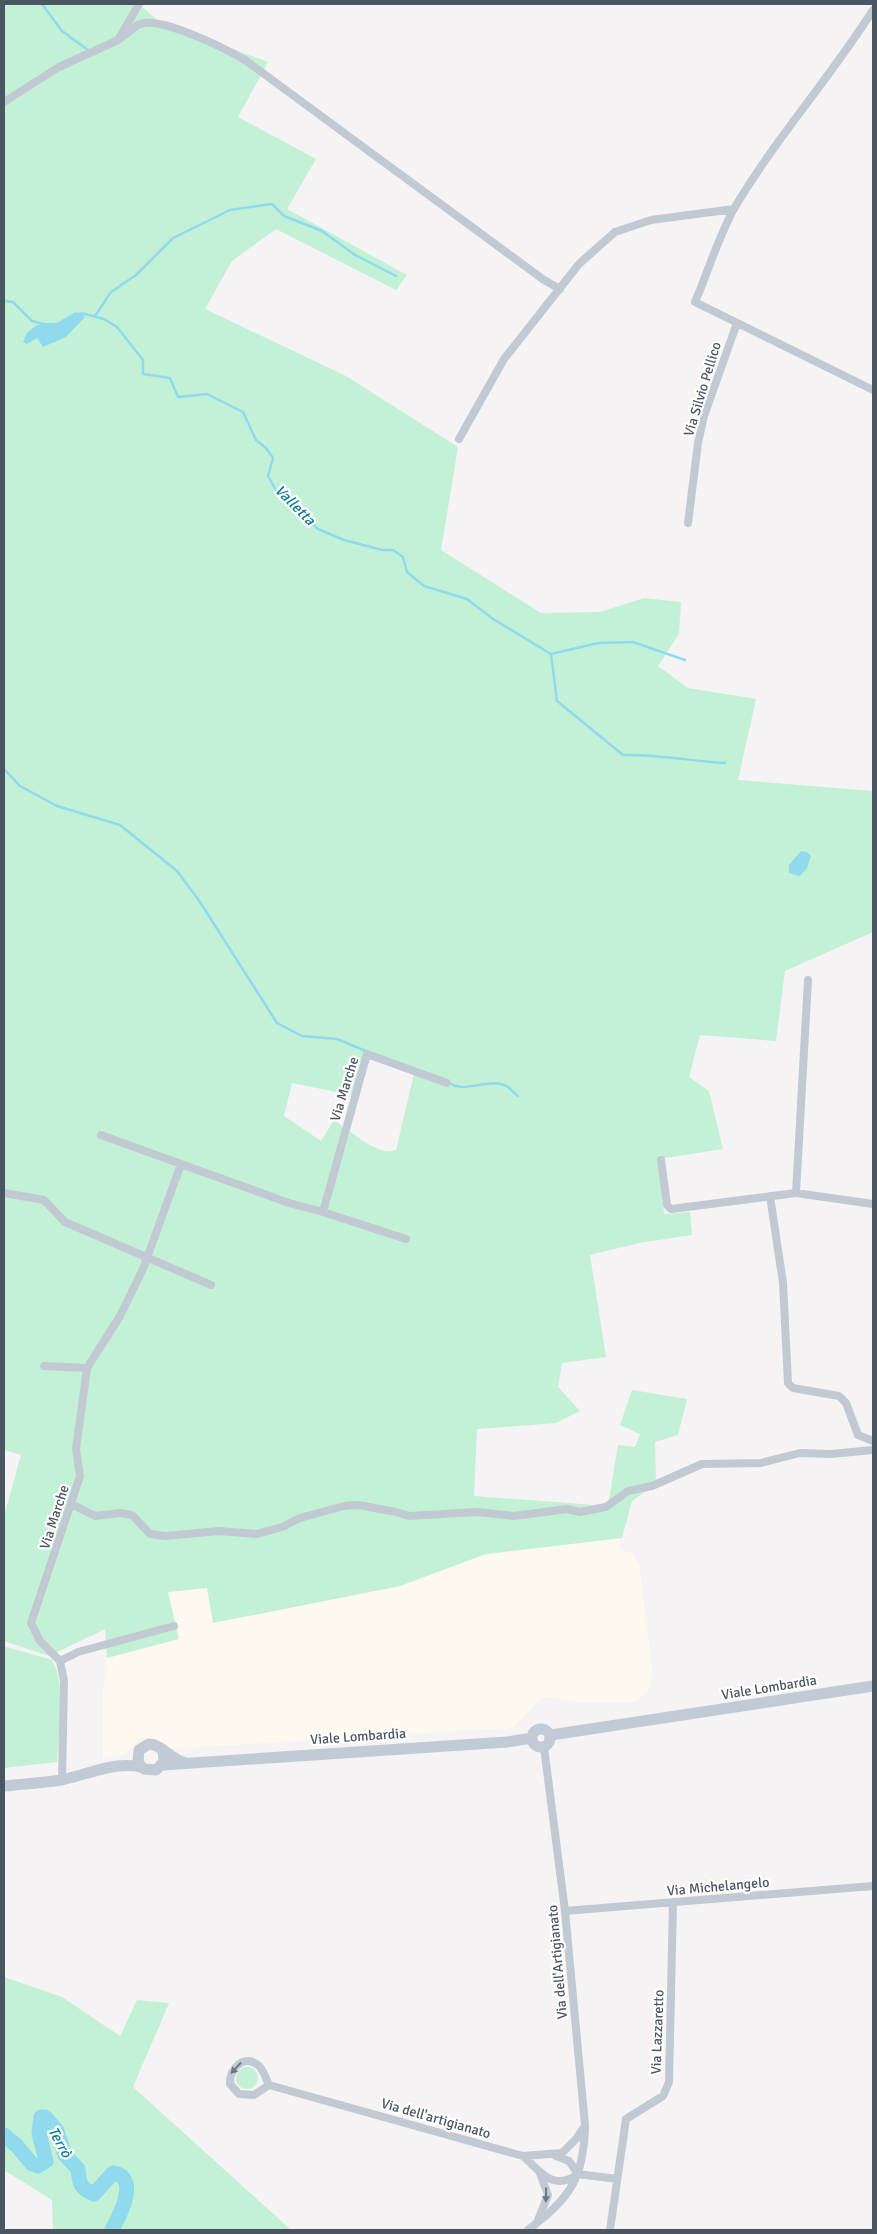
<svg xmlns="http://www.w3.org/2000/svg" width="877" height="2234" viewBox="0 0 877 2234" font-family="Signika,sans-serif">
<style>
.commercial{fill:#fdf9ef}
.green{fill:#c3f1d5;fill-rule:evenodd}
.water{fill:#90daee}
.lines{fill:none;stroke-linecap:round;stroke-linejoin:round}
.stream{stroke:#90daee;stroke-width:2.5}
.river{stroke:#90daee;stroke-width:15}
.street{stroke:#c1cad2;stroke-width:8}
.secondary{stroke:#c1cbd6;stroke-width:11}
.oneway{fill:#6e7983}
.labels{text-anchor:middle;stroke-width:4.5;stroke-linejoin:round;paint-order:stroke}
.street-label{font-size:14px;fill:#4a5661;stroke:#fff}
.water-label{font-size:15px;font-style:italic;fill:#0c7c9b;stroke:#fff}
</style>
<rect width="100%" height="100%" fill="#f5f3f3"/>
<path class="commercial" d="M622 1538 619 1548 633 1554 639 1564 653 1674 649 1690 636 1702H571L550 1697 541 1699 513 1728 494 1729 169 1749 159 1740 140 1738 125 1755 103 1759V1691L107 1658 179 1639 167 1592 207 1588 213 1623 400 1586 486 1554Z"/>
<path class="green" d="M4 4H139L159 22 268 62 238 117 316 159 287 209 407 275 396 290 276 229 232 261 205 309 346 376 458 447 441 550 541 613 600 612 644 598 681 602 679 634 658 666 688 688 756 699 738 780 873 791V932L785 971 776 1041 700 1035 689 1077 709 1091 723 1149 659 1159 664 1214 690 1212 692 1235 639 1243 590 1255 606 1357 562 1363 558 1387 580 1411 556 1423 477 1429 474 1496 608 1506 618 1445 635 1447 640 1434 620 1425 632 1390 687 1399 678 1435 655 1442 656 1484 632 1501 622 1538 486 1554 400 1586 213 1623 207 1588 168 1592 179 1639 107 1658 105 1629 49 1656 4 1641V1516L21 1455 4 1450ZM370 1057 414 1074 396 1150C377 1157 350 1130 334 1120L321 1141 284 1116 292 1083 351 1095Z
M4 1646 52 1660C67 1687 59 1731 57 1762L4 1768Z
M4 1977 62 1997 120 2036 137 2000 169 2003 133 2087 291 2230H53L52 2200 4 2170Z
M236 2078a11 11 0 1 1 22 0a11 11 0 1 1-22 0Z"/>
<path class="water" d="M75 312 81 313 85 317 66 337 43 347 37 338 27 344 23 342 27 333 34 327 42 323H57Z
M801 851 807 852 811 856 807 868 800 876 789 873V865Z"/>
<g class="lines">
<path class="stream" d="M42 4 62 31 88 50
M4 301 13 302 32 321 43 324
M79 315 81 313 104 319 117 327 143 360V374L170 378 178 397 207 394 243 412 256 440 266 448 273 458 268 476 277 492 318 529 344 540 382 550H393L403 557 407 572 424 586 467 599 493 619 551 654 598 643 633 642 685 660
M95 316 111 292 136 275 173 238 230 210 272 204 284 216 322 231 355 255 396 276
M551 654 557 701 623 755C657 754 690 761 725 763
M4 769 20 786 57 806 120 825 177 871 200 902 277 1023 302 1036 337 1039 368 1052
M448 1082C464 1095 489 1077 506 1086 510 1088 514 1093 518 1096"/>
<path class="river" d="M4 2135 17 2146 32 2164 38 2166 46 2161 39 2133 41 2117H45L57 2131 65 2155 78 2169C79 2183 80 2188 94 2194L113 2173C140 2177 120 2215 112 2230"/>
<path class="street" d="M873 10C830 78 776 138 735 207 719 235 708 272 695 302L873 390
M118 40C125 36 133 27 140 24 161 16 226 49 245 60L544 280 560 289
M4 102 59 67 118 40 139 4
M459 439 504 359 579 264 615 232 651 220 734 209
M688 523 698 443 704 416 737 323
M101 1135 181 1164
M661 1160 667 1205 671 1209 796 1193 873 1204
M4 1193 44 1200 65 1222 211 1285
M796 1193 808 980
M770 1196 783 1283 788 1383 793 1388 839 1396 846 1403 858 1435 873 1441
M323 1212 406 1239
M44 1366 87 1368
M71 1504 95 1516 120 1513 132 1515 150 1534 165 1536 219 1531 257 1534 282 1527 300 1518 344 1506 358 1505 396 1512 409 1516 476 1512 514 1516 567 1509 580 1512 606 1507 628 1491 652 1486 702 1464 761 1463 800 1453 831 1454 873 1450
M60 1661 78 1652 174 1626
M62 1780 64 1681 60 1661 40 1641 31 1623 80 1476 76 1449 87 1368 120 1316 143 1269 181 1164 289 1203 323 1212 367 1054 447 1083
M565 1911 873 1886
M269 2085C266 2079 264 2071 259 2066 245 2053 229 2068 230 2084L239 2094 254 2095 269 2085 523 2156 562 2153 577 2138 584 2127
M523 2156C541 2172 552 2191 577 2175
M556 2156 569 2161 578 2174
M578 2174 617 2179
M538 2220 548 2195 540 2173
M528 2230C570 2198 584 2179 585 2125L565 1911 544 1747
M610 2230 626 2119 663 2096 669 2082 673 1902"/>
<path class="secondary" d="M532 1738a9 9 0 1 1 18 0a9 9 0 1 1-18 0Z
M551 1735 873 1686
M163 1751 164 1762 156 1770 144 1769 138 1763 139 1750 149 1744C161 1744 170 1758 183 1762
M162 1765 507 1742 532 1738
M4 1786C23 1784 43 1783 61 1780 87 1775 114 1761 141 1767"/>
</g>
<defs><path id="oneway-solid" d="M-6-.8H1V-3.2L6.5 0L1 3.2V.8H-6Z" transform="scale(1.25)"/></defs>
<g class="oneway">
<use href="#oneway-solid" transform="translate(236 2068) rotate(133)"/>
<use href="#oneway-solid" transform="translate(546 2195) rotate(91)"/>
</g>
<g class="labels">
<g class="street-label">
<text transform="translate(702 389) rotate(-73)" y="5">Via Silvio Pellico</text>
<text transform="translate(344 1089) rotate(-73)" y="5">Via Marche</text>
<text transform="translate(54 1517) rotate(-72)" y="5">Via Marche</text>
<text transform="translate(769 1687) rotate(-9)" y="5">Viale Lombardia</text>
<text transform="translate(358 1736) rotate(-4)" y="5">Viale Lombardia</text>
<text transform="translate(718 1886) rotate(-5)" y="5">Via Michelangelo</text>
<text transform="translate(557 1962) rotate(-95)" y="5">Via dell'Artigianato</text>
<text transform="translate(657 2032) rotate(-88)" y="5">Via Lazzaretto</text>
<text transform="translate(436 2118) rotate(16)" y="5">Via dell'artigianato</text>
</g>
<g class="water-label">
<text transform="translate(295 505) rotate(45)" y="5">Valletta</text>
<text transform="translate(60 2142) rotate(61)" y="5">Terrò</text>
</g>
</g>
<rect width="877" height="2234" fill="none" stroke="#4a5661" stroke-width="10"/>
</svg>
